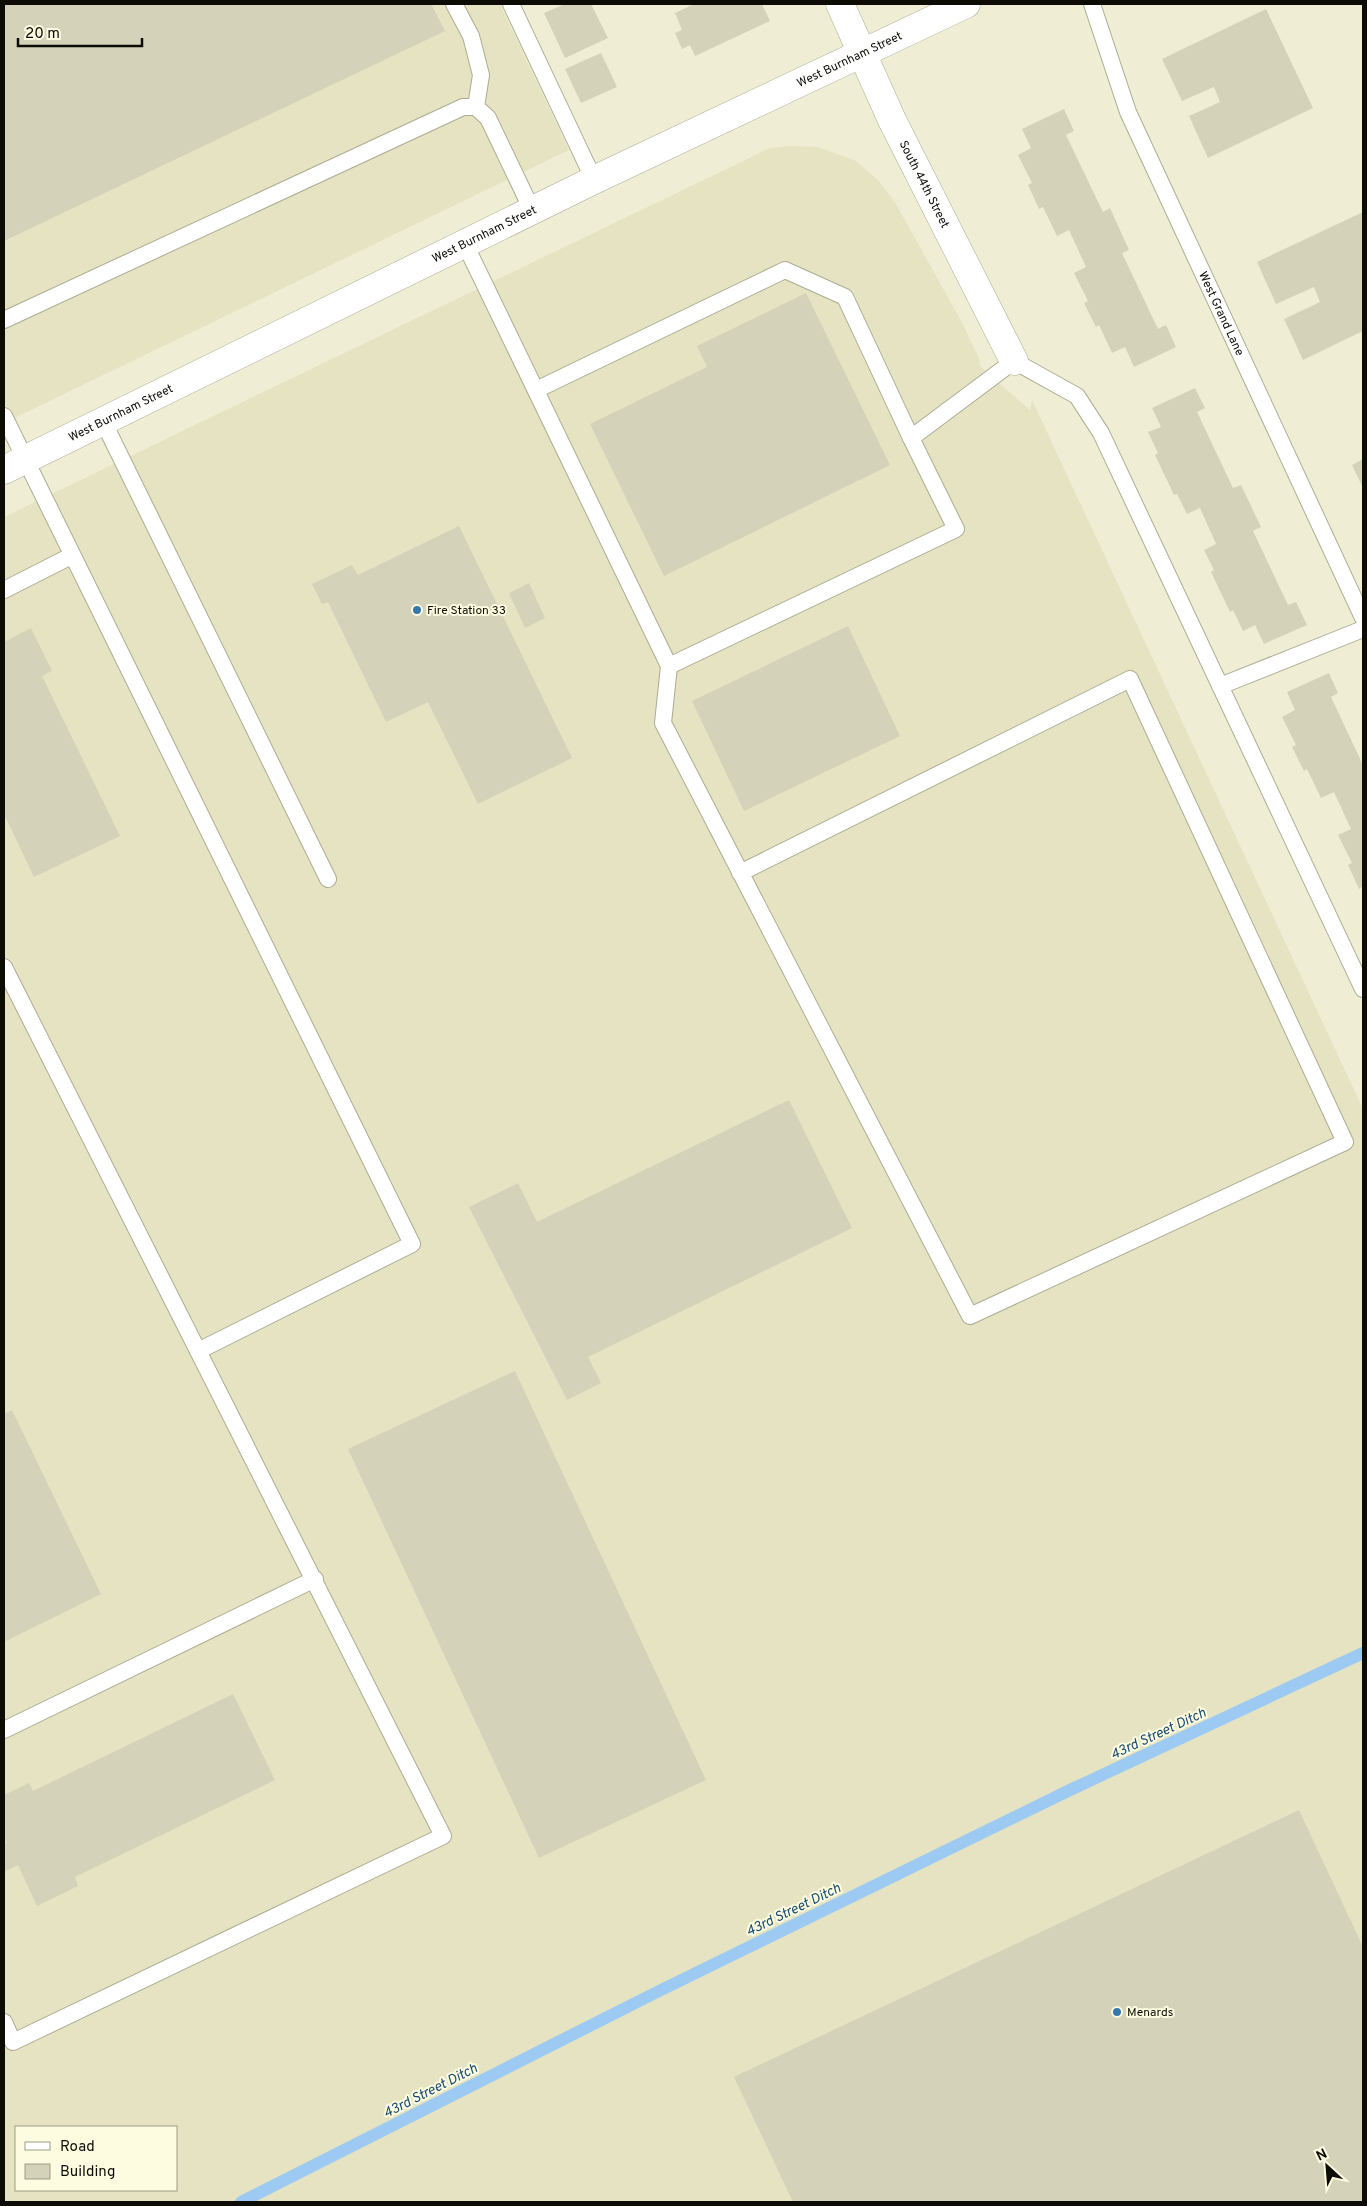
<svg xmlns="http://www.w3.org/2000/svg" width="1367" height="2206" viewBox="0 0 1367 2206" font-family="Overpass,sans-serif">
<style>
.built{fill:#e5e3c2;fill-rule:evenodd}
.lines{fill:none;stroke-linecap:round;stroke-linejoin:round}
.stream{stroke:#9ccaf2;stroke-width:12}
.building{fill:#d4d3ba}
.lane-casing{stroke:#adac93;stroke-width:18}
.street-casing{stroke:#adac93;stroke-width:29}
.secondary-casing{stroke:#adac93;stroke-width:29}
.lane{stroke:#fff;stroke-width:16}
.street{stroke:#fff;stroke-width:28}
.secondary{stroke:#fff;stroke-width:28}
.poi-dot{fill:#3479ae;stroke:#fdfce1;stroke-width:2}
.labels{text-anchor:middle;stroke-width:4;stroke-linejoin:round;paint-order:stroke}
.street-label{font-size:12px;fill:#0d0c04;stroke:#fdfce1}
.poi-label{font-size:12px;fill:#0d0c04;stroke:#fdfce1;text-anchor:start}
.water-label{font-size:14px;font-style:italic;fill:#184b71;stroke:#fdfce1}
</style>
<rect width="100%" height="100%" fill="#efeed4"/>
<path class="built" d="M4 4H500L569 150 4 423Z
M788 146 818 147 856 161 878 180 896 204 960 319 979 358 980 366 1030 410 1032 400 1363 1109V2202H4V517L770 148ZM16 2127H176V2190H16Z"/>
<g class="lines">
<path class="stream" d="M241 2202 657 1992 1070 1790 1363 1653"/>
</g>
<path class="building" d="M4 4H431L445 31 4 241Z
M565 4H591L608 38 565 58 544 13Z
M694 4H762L770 21 695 56 690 45 682 49 675 33 682 30 675 13Z
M1266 9 1313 108 1208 158 1189 116 1220 102 1214 87 1182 101 1162 59Z
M601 53 617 87 581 103 565 69Z
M1064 109 1074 131 1066 135 1103 212 1110 208 1129 250 1122 253 1158 329 1166 325 1176 347 1134 367 1125 347 1112 353 1099 325 1096 327 1084 303 1088 301 1074 273 1086 267 1069 230 1057 236 1043 207 1039 209 1028 185 1032 183 1018 155 1031 148 1022 129Z
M1363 212V331L1303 360 1284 319 1320 302 1314 287 1276 304 1257 262Z
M806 293 890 465 664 576 590 424 707 367 697 346Z
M1195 388 1205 408 1197 412 1233 488 1241 485 1261 527 1253 531 1288 605 1296 602 1307 625 1264 644 1255 625 1243 631 1233 610 1230 612 1211 572 1214 570 1204 550 1216 544 1200 508 1187 514 1177 494 1174 495 1155 455 1158 453 1148 432 1161 427 1152 408Z
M1363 459V488L1352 465Z
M459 526 572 758 478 804 428 702 386 722 328 602 322 604 312 584 352 565 358 575Z
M529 583 545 618 525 628 509 593Z
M848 626 900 736 744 811 692 701Z
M31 628 52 671 42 676 120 836 34 877 4 814V642Z
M1329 673 1338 693 1331 697 1363 765V886L1359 889 1348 865 1352 863 1338 835 1351 829 1334 792 1321 798 1307 769 1304 771 1292 747 1296 745 1282 717 1295 710 1287 692Z
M789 1100 852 1228 588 1357 601 1383 567 1400 469 1207 518 1183 537 1222Z
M515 1371 706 1780 539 1858 348 1449Z
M12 1410 101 1594 4 1642V1414Z
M233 1694 275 1780 75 1877 78 1886 37 1906 18 1865 4 1872V1844L7 1843 4 1837V1795L29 1783 33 1791Z
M1299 1810 1363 1947V2202H793L734 2077Z"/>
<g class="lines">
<defs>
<g id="lane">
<path d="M454 4 471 36 481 75 476 107"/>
<path d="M511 4 594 180"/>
<path id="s1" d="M1092 4 1128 112 1363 618"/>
<path d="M465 244 669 666 956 529 911 438 1014 361 1077 396 1101 433 1363 989"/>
<path d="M4 320 463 107H476L488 118 532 210"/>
<path d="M536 390 785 270 845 297 911 438"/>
<path d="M4 416 412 1244 198 1351"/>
<path d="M103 421 328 879"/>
<path d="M4 590 71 556"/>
<path d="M669 666 663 723 970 1316 1345 1142 1130 679 740 873"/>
<path d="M1220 686 1363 629"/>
<path d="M4 967 443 1836 13 2042 4 2022"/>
<path d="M4 1730 315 1579"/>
</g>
<g id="street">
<path id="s2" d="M840 4 892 120 1014 361"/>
</g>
<g id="secondary">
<path id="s3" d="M4 470 594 180 966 4"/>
</g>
</defs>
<use href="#lane" class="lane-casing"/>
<use href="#street" class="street-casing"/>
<use href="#secondary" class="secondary-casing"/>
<use href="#lane" class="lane"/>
<use href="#street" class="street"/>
<use href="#secondary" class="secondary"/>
</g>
<g class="poi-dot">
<circle cx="417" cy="610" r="5"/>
<circle cx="1117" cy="2012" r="5"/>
</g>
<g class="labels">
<g class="street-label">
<text dy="4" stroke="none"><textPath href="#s3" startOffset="940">West Burnham Street</textPath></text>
<text dy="4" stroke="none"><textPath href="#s2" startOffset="199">South 44th Street</textPath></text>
<text dy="4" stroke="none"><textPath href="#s3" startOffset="535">West Burnham Street</textPath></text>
<text dy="4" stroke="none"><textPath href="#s1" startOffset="336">West Grand Lane</textPath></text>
<text dy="4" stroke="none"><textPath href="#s3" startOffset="130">West Burnham Street</textPath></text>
</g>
<g class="poi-label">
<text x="427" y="614">Fire Station 33</text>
<text x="1127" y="2016">Menards</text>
</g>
<g class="water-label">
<text transform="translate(1158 1733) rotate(-25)" y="5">43rd Street Ditch</text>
<text transform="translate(793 1909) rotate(-26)" y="5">43rd Street Ditch</text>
<text transform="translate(430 2090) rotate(-27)" y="5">43rd Street Ditch</text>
</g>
</g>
<rect width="1367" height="2206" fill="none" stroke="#0d0c04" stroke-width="10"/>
<rect x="15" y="2126" width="162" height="65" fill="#fdfce1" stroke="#9d9c89"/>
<rect x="25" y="2142" width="25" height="8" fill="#ffffff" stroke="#9d9c89"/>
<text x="60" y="2151" font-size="15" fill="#0d0c04">Road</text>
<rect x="25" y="2164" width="25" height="15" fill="#d4d3ba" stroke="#9d9c89"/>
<text x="60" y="2176" font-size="15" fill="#0d0c04">Building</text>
<g transform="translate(1327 2166) rotate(334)" stroke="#fdfce1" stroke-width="4" paint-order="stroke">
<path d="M0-4L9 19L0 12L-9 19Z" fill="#0d0c04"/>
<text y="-8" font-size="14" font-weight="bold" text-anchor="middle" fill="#0d0c04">N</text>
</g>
<path d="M18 38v8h124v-8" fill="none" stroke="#0d0c04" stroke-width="2.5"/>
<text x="25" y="38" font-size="15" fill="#0d0c04" stroke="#fdfce1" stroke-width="4" paint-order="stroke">20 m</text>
</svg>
